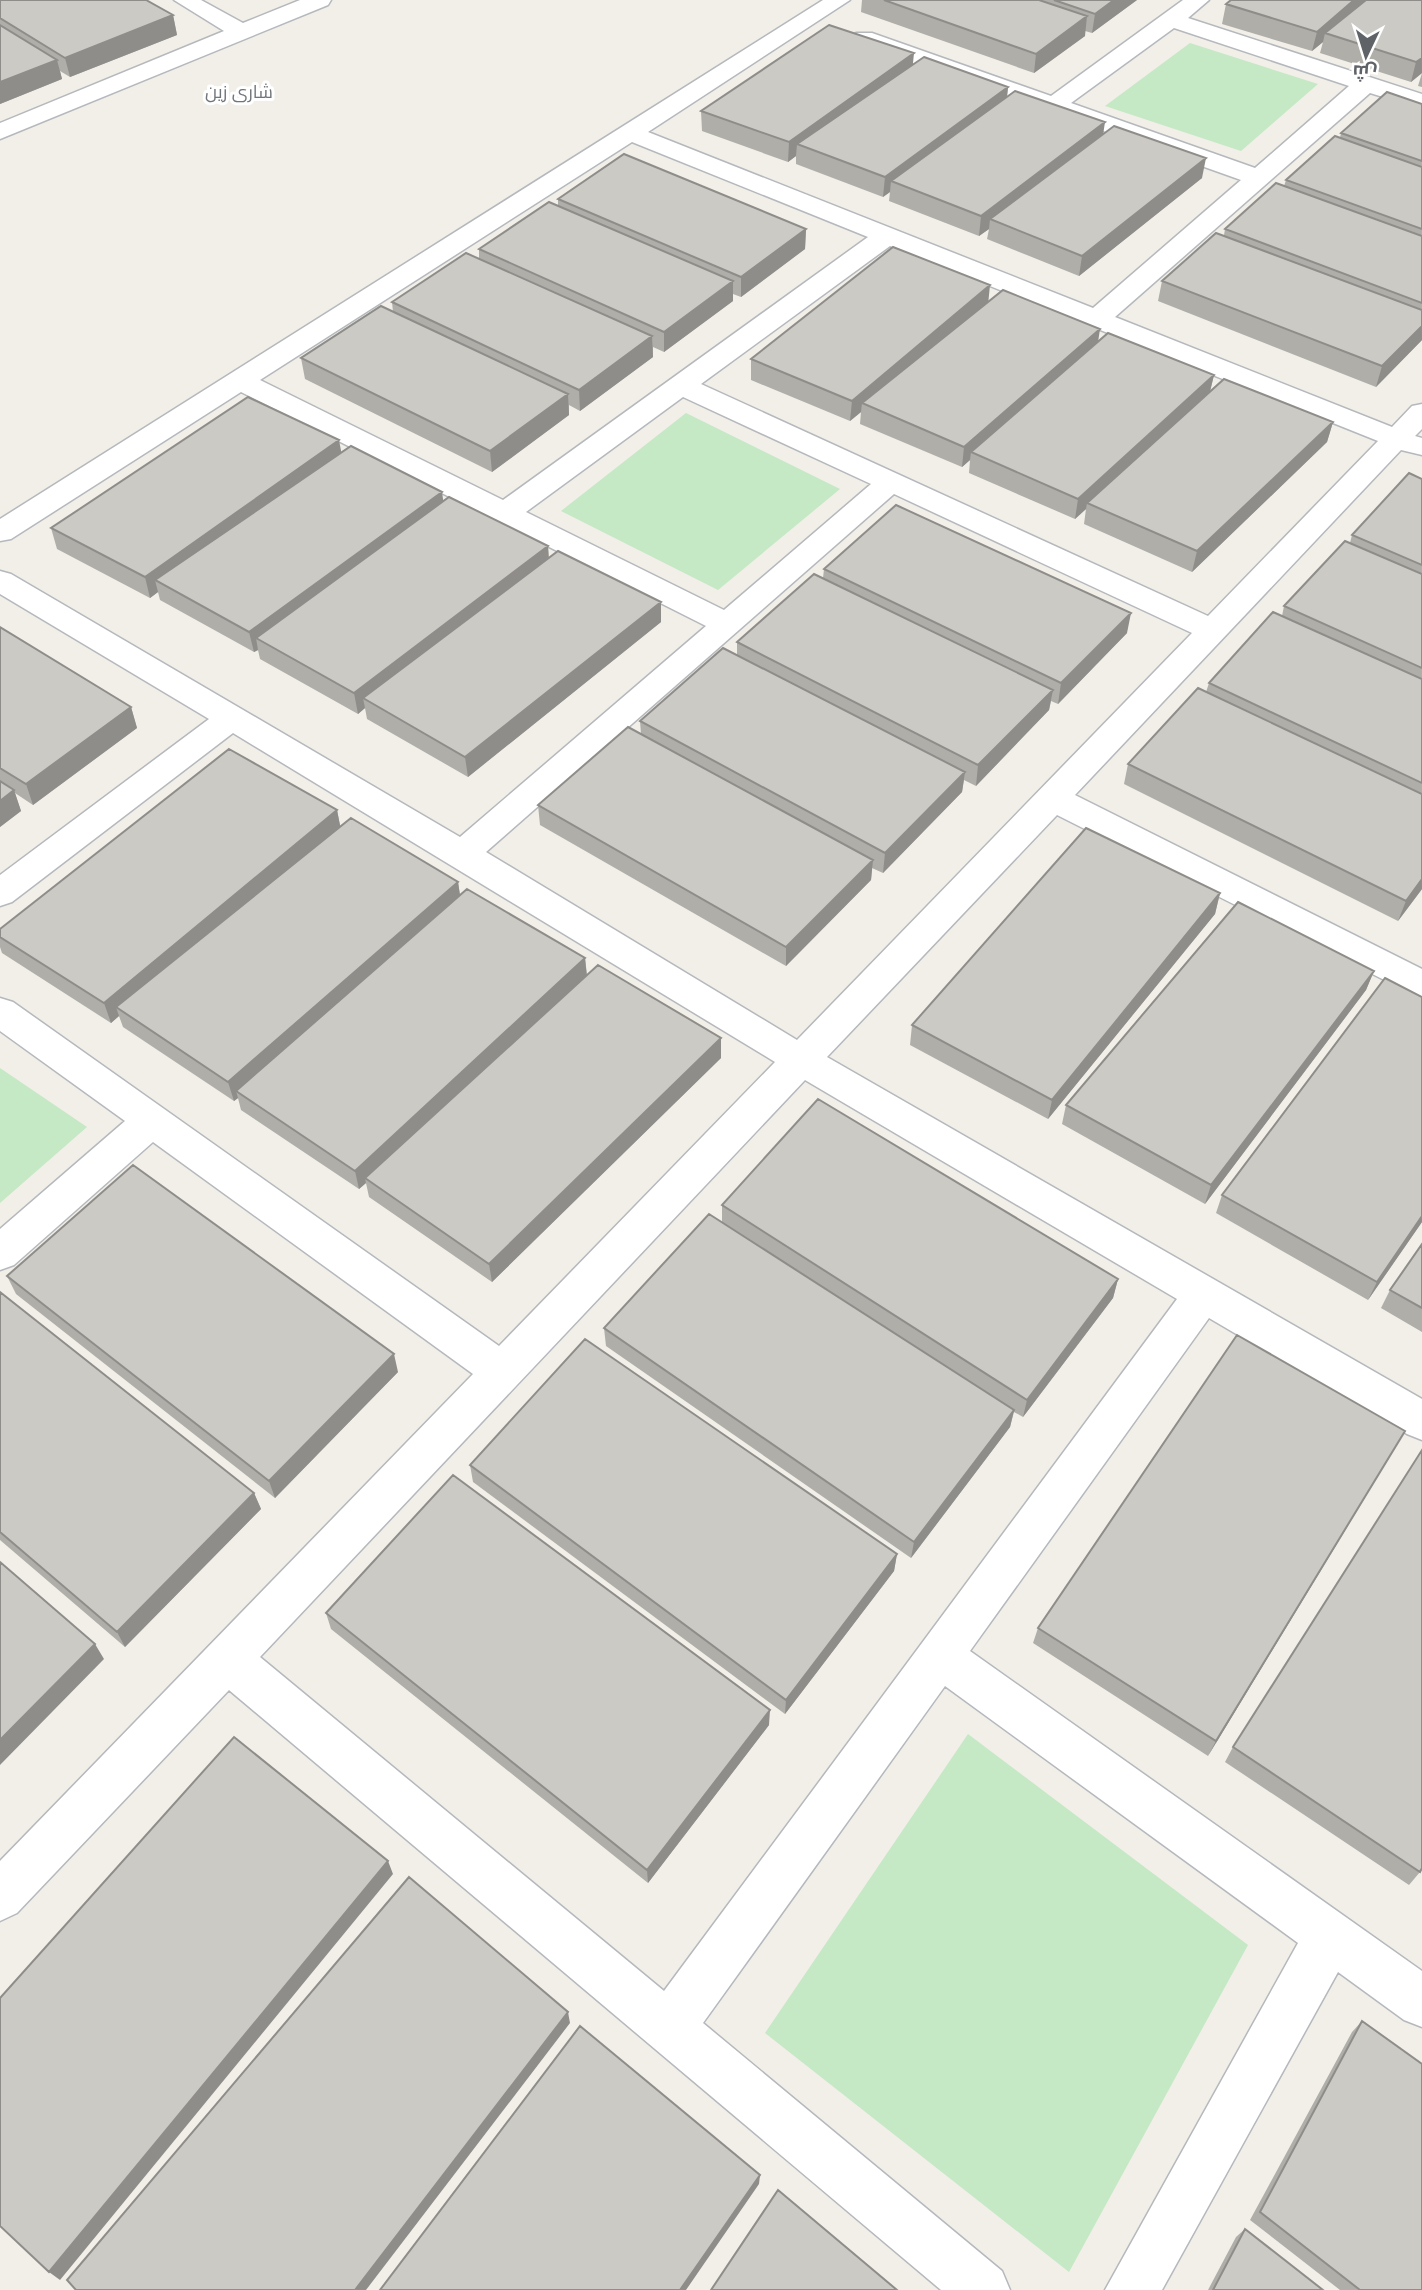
<svg xmlns="http://www.w3.org/2000/svg" width="1422" height="2290" viewBox="0 0 1422 2290" font-family="Mulish,Cairo,sans-serif">
<style>
.green{fill:#c5e8c5}
.lines{fill:none;stroke-linecap:round;stroke-linejoin:round}
.minor-casing{stroke:#b5b8bc;stroke-width:3}
.minor{fill:#fff;fill-rule:evenodd}
.wall{fill:#afaea9}
.shaded-wall{fill:#8f8d8a}
.building{fill:#cccac5;stroke:#8f8d8a;stroke-width:2}
.labels{text-anchor:middle;stroke-width:6;stroke-linejoin:round;paint-order:stroke}
.far-neighbourhood-label{font-size:18px;fill:#70757a;stroke:#fff}
</style>
<rect width="100%" height="100%" fill="#f1efe8"/>
<path class="green" d="M1190 43 1318 84 1241 151 1105 106Z
M686 413 840 489 718 590 561 511Z
M0 1068 87 1127 0 1203Z
M968 1734 1248 1945 1069 2272 765 2033Z"/>
<g class="lines">
<defs>
<path id="minor" d="M174 0H201L243 23 300 0H331L328 5 0 139V123L224 31Z
M823 0H850L648 132 1093 308 1241 180 856 43 852 38 856 33H872L1051 96 1183 0H1209L1188 18 1422 94V109L1370 93 1115 317 1392 427 1412 406 1422 404V429L1415 436 1422 438V455L1401 450 1075 795 1422 969V999L1057 815 827 1057 1422 1399V1440L1407 1434 1209 1318 970 1651 1422 1971V2027L1404 2020 1338 1972 1162 2290H1105L1298 1943 945 1686 703 2023 1002 2271 1010 2290H941L229 1690 17 1913 0 1921V1861L473 1374 153 1142 14 1265 0 1270V1229L125 1121 0 1031V998L13 1002 499 1346 775 1062 233 733 12 902 0 906V875L209 719 0 594V571L11 574 460 837 706 626 241 392 11 539 0 541V519ZM1174 28 1349 86 1255 168 1071 103ZM632 142 868 237 503 500 260 380ZM890 246 1378 441 1208 616 701 384ZM683 397 871 484 724 610 526 512ZM894 494 1192 633 797 1040 486 852ZM805 1080 1177 1299 664 1991 260 1657Z"/>
</defs>
<use href="#minor" class="minor-casing"/>
<use href="#minor" class="minor"/>
</g>
<path class="wall" d="M0 0 173 15 177 35 70 77 60 71 62 79 0 104Z
M862 0H1137L1092 33 1085 31V36L1034 73 861 12Z
M1422 0V87L1418 86 1422 73 1411 82 1320 53 1323 42 1312 51 1222 24 1226 4Z
M913 65 1008 87 1007 96 1103 134 1202 178 1079 276 987 239 989 229 979 236 889 201 890 192 883 197 796 164V156L788 162 702 131 701 111Z
M1422 104V340L1376 387 1158 301 1162 281 1224 235 1225 229 1284 186 1286 180 1340 138 1341 133Z
M558 199 806 229 805 249 741 297 733 294V301L664 352 653 347V357L580 411 569 405V415L492 472 305 379 301 358 393 312 392 302 479 259V249L558 206Z
M989 301 1098 342 1214 375 1210 392 1333 422 1327 442 1192 572 1084 524 1086 509 1075 519 969 473 970 460 962 467 860 424 861 412 850 421 751 380V359Z
M341 452 443 501 548 546 549 558 661 622 468 777 367 719 365 708 358 714 260 659 258 650 254 652 160 600 158 592 150 598 57 549 51 528Z
M1422 479V889L1398 921 1124 784 1128 764 1206 692 1209 683 1282 616 1284 606 1350 543 1352 535Z
M824 569 1127 633 1058 704 1051 701 1049 710 976 786 964 780 962 792 883 873 872 868 871 880 786 966 540 825 538 805 641 734 640 721 737 655V642L823 578Z
M0 627 131 707 137 728 33 805 15 793 21 811 0 827Z
M337 810 340 826 458 882 460 895 585 958 587 975 721 1058 492 1282 369 1197 366 1183 359 1189 241 1110 238 1098 234 1101 123 1027 119 1016 111 1023 2 953 0 947V929Z
M1220 893 1215 914 1048 1119 910 1045 912 1025Z
M1374 971 1366 990 1205 1204 1062 1124 1066 1105Z
M1222 1195 1422 1222 1368 1300 1216 1213Z
M722 1205 1118 1279 1113 1298 1023 1417 1014 1412 1010 1427 911 1558 606 1346 604 1328 722 1222Z
M1422 1244V1332L1381 1308 1390 1290Z
M7 1276 398 1372 275 1498 16 1294Z
M0 1292 254 1493 261 1509 125 1647 0 1540Z
M1395 1448 1208 1756 1033 1643 1038 1628Z
M470 1465 897 1554 894 1571 785 1714 473 1482Z
M326 1613 769 1725 648 1883 331 1629Z
M1233 1747 1420 1872 1409 1885 1225 1762Z
M1362 2021 1422 2290H1340L1250 2220 1352 2032Z
M1245 2229 1323 2290H1208L1236 2237Z"/>
<path class="shaded-wall" d="M1114 0H1137L1092 33 1095 14Z
M1354 0H1372L1325 33 1323 42 1312 51 1317 32Z
M173 15 177 35 70 77 65 58Z
M1087 16 1085 36 1034 73 1036 54Z
M914 53 912 73 797 144 796 156 788 162 789 142Z
M1422 58V73L1411 82 1416 62Z
M57 60 62 79 0 104V82Z
M1008 87 1006 107 891 181 890 192 883 197 885 177Z
M1105 122 1102 142 990 219 989 229 979 236 981 216Z
M1206 158 1202 178 1079 276 1082 256Z
M806 229 805 249 741 297V277Z
M733 281V301L664 352V332Z
M990 285 988 305 862 403 861 412 850 421 852 401Z
M1422 326V340L1376 387 1382 366Z
M1100 329 1097 349 971 452 970 460 962 467 964 447Z
M652 336 653 357 580 411 579 390Z
M1214 375 1209 395 1087 503 1086 509 1075 519 1078 499Z
M568 394 569 415 492 472 490 451Z
M1333 422 1327 442 1192 572 1197 551Z
M339 440 343 461 155 580 158 592 150 598 145 577Z
M442 492 445 513 256 638 258 650 254 652 249 632Z
M548 546 549 566 363 698 365 708 358 714 354 693Z
M661 602V622L468 777 465 757Z
M1131 613 1127 633 1058 704 1061 683Z
M1053 690 1049 710 976 786 978 765Z
M131 707 137 728 33 805 26 784Z
M965 772 962 792 883 873 885 853Z
M14 790 21 811 0 827V801Z
M337 810 341 830 116 1007 119 1016 111 1023 104 1003Z
M873 860 871 880 786 966V947Z
M1422 879V889L1398 921 1406 901Z
M458 882 461 902 236 1091 238 1098 234 1101 228 1082Z
M1220 893 1215 914 1048 1119 1052 1100Z
M585 958 587 978 365 1178 366 1183 359 1189 355 1171Z
M1374 971 1366 990 1205 1204 1211 1185Z
M721 1038V1058L492 1282 489 1264Z
M1422 1216V1222L1368 1300 1377 1282Z
M1118 1279 1113 1298 1023 1417 1027 1400Z
M394 1354 398 1372 275 1498 269 1481Z
M1014 1410 1010 1427 911 1558 914 1542Z
M1405 1431 1395 1448 1208 1756 1216 1741Z
M254 1493 261 1509 125 1647 117 1632Z
M897 1554 894 1571 785 1714 786 1700Z
M95 1644 104 1659 0 1765V1740Z
M770 1710 769 1725 648 1883 647 1870Z
M388 1861 393 1874 60 2280 49 2272Z
M568 2012 570 2023 366 2290H355Z
M760 2175 759 2184 686 2290H680Z"/>
<path class="building" d="M0 0H146L173 15 65 58 0 18Z
M884 0H1039L1087 16 1036 54Z
M1054 0H1114L1095 14Z
M1231 0H1354L1317 32 1226 4Z
M1366 0H1422V58L1416 62 1325 33Z
M0 25 57 60 0 82Z
M829 25 914 53 789 142 701 111Z
M924 57 1008 87 885 177 797 144Z
M1015 91 1105 122 981 216 891 181Z
M1387 92 1422 104V161L1341 133Z
M1114 126 1206 158 1082 256 990 219Z
M1335 136 1422 167V229L1286 180Z
M624 154 806 229 741 277 558 199Z
M1276 183 1422 236V303L1225 229Z
M549 202 733 281 664 332 479 249Z
M1216 233 1422 310V326L1382 366 1162 281Z
M893 247 990 285 852 401 751 359Z
M466 253 652 336 579 390 392 302Z
M1003 290 1100 329 964 447 862 403Z
M381 306 568 394 490 451 301 358Z
M1108 333 1214 375 1078 499 971 452Z
M1224 379 1333 422 1197 551 1087 503Z
M248 397 339 440 145 577 51 528Z
M351 446 442 492 249 632 155 580Z
M1409 473 1422 479V565L1352 535Z
M449 497 548 546 354 693 256 638Z
M896 505 1131 613 1061 683 824 569Z
M1345 541 1422 574V668L1284 606Z
M558 551 661 602 465 757 363 698Z
M814 574 1053 690 978 765 737 642Z
M1273 612 1422 679V783L1209 683Z
M0 627 131 707 26 784 0 768Z
M723 648 965 772 885 853 640 721Z
M1198 688 1422 794V879L1406 901 1128 764Z
M628 727 873 860 786 947 538 805Z
M229 749 337 810 104 1003 0 937V929Z
M0 781 14 790 0 801Z
M351 818 458 882 228 1082 116 1007Z
M1086 828 1220 893 1052 1100 912 1025Z
M467 889 585 958 355 1171 236 1091Z
M1238 902 1374 971 1211 1185 1066 1105Z
M598 965 721 1038 489 1264 365 1178Z
M1385 978 1422 997V1216L1377 1282 1222 1195Z
M818 1099 1118 1279 1027 1400 722 1205Z
M133 1165 394 1354 269 1481 7 1276Z
M709 1214 1014 1410 914 1542 604 1328Z
M1422 1244V1308L1390 1290Z
M0 1292 254 1493 117 1632 0 1532Z
M1237 1335 1405 1431 1216 1741 1038 1628Z
M585 1339 897 1554 786 1700 470 1465Z
M1422 1450V1868L1420 1872 1233 1747Z
M453 1475 770 1710 647 1870 326 1613Z
M0 1562 95 1644 0 1740Z
M234 1737 388 1861 49 2272 0 2226V1998Z
M409 1877 568 2012 355 2290H76L67 2280Z
M1362 2021 1422 2064V2290H1360L1260 2212Z
M580 2026 760 2175 680 2290H380Z
M778 2190 897 2290H711Z
M1245 2229 1323 2290H1213Z"/>
<g class="labels">
<g class="far-neighbourhood-label">
<text x="239" y="98">شاری زین</text>
</g>
</g>
<g transform="translate(1366 56) rotate(184)" stroke="#ffffff" stroke-width="5" paint-order="stroke">
<path d="M0-5L12 26L0 18L-12 26Z" fill="#5f6368"/>
<text y="-10" font-size="19" font-weight="bold" text-anchor="middle" fill="#5f6368">ش</text>
</g>
</svg>
